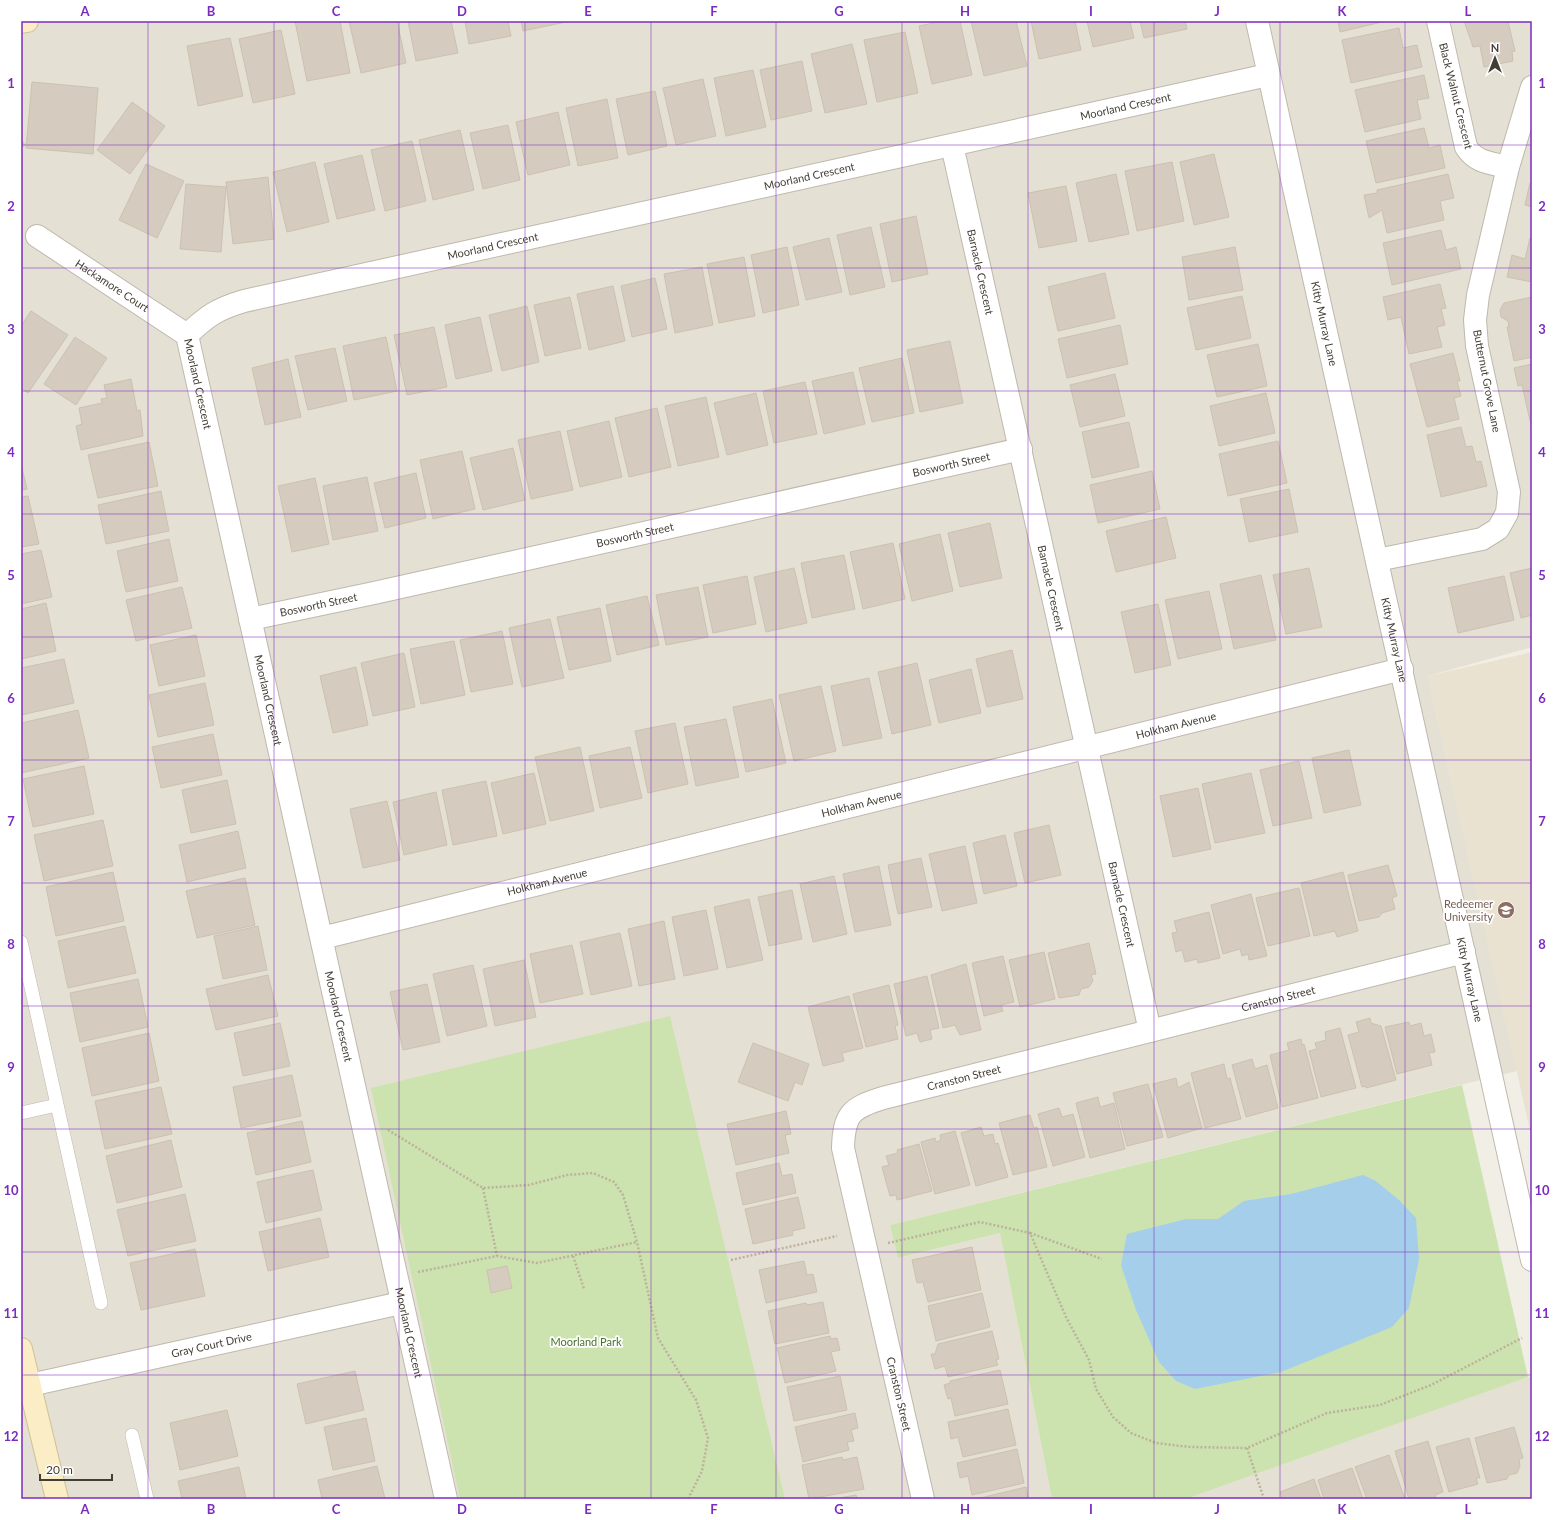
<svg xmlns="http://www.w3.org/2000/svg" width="1553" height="1520" viewBox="0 0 1553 1520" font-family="Lato,sans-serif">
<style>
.residential{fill:#e5e0d4}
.education{fill:#eae2d0}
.green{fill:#cce3b0}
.water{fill:#a5ceeb}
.building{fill:#d5ccbf;stroke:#ccc1af}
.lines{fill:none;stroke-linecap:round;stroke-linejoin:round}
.lane-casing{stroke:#bfb8ac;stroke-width:14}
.street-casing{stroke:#bfb8ac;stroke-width:24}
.secondary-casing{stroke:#cec097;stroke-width:24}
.path{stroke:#bdb19b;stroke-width:2.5;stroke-dasharray:2 2;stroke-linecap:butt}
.lane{stroke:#fff;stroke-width:13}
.street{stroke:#fff;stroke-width:22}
.secondary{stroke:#fbeec6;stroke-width:22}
.grid{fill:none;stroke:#7b2cbf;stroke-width:1;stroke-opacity:0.55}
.labels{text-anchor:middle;stroke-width:3.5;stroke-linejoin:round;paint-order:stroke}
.street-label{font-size:11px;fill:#433e35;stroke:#fff}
.education-label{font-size:11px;fill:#785e54;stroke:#fff;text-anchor:end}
.park-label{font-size:11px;fill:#47712d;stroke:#fff}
.neatline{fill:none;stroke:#7b2cbf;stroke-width:1.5}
.grid-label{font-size:13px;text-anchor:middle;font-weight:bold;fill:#7b2cbf}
</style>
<rect width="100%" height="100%" fill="#f1eee5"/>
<path class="residential" d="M21 21H1532V647L1428 676 1517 1071 890 1225 899 1258 1000 1233 1052 1499H21Z
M1532 1376V1499H1186L1528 1377Z"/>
<path class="education" d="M1532 652V1140L1428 676Z"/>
<path class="green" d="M670 1016 785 1499H460L371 1088Z
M1462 1085 1528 1377 1186 1499H1052L1000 1233 898 1258 890 1225Z"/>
<path class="water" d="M1363 1175 1376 1181 1399 1200 1416 1218 1419 1259 1409 1308 1392 1327 1281 1372 1195 1389 1176 1381 1159 1362 1136 1310 1121 1265 1127 1234 1186 1219H1218L1244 1201 1291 1194Z"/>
<path class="building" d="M295 21H340L350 73 307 81Z
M349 21H397L406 63 361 73Z
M408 21H451L458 53 416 61Z
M465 21H508L511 36 469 44Z
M521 21H566V22L523 31Z
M943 21H960L972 75 932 84 919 26Z
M971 21H1016L1027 66 984 76Z
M1031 21H1075L1081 50 1039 59Z
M1087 21H1130L1134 38 1093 47Z
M1140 21H1185L1187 29 1144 38Z
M1338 21H1386L1340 32Z
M1464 21H1508L1515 51 1512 52 1513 61 1484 67 1480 46 1473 47Z
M1399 28 1403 48 1417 45 1422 67 1351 83 1342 40Z
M281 30 295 94 253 103 239 39Z
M905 32 918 93 877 102 864 40Z
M230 38 243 96 198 106 187 46Z
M852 44 867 104 825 113 811 54Z
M802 61 812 111 771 120 760 70Z
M753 70 766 127 726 136 714 78Z
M1424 75 1429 98 1417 100 1421 119 1365 132 1355 90Z
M703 79 716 136 676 145 663 88Z
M32 82 98 88 93 154 26 148Z
M655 91 667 146 628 155 616 99Z
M607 99 618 158 578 166 566 108Z
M132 102 165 126 130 174 97 150Z
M558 112 570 165 528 175 516 122Z
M508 125 520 180 483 189 470 133Z
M1424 128 1429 148 1440 145 1445 168 1376 183 1366 141Z
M460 130 474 190 433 200 419 140Z
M21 139 25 145 21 148Z
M412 141 426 201 385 211 371 150Z
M1214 154 1229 217 1194 225 1180 162Z
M362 155 375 210 337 219 324 164Z
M315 162 329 222 287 232 273 172Z
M1172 162 1184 221 1137 231 1125 171Z
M146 164 184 181 157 238 119 220Z
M1116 174 1129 234 1089 242 1076 183Z
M1448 174 1454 198 1440 201 1444 220 1387 233 1382 210 1369 218 1364 195 1377 193V190Z
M268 177 274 239 233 244 226 182Z
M1530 183 1532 184V207L1525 205Z
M186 184 226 187 221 252 180 249Z
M1066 186 1077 241 1039 248 1028 193Z
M916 216 928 274 892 282 880 224Z
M871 227 885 287 850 295 837 235Z
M1441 230 1446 250 1456 247 1461 269 1392 285 1383 243Z
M829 238 842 292 806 300 793 247Z
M1530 238 1532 239V282L1507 277 1512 255 1525 259Z
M787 247 799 305 763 313 751 255Z
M1235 247 1243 290 1189 300 1182 257Z
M744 257 755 316 719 323 707 264Z
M702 267 713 325 675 333 664 274Z
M1105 273 1115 318 1058 331 1048 287Z
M655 278 667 329 632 337 621 286Z
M1440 284 1446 308 1441 309 1445 325 1437 327 1442 347 1409 354 1401 317 1388 320 1383 297Z
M613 286 625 341 589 350 577 294Z
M1242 296 1251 338 1196 350 1187 308Z
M570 297 581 348 545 356 534 305Z
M1532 297V357L1514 361 1507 327H1509L1508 321 1501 317 1500 310 1504 303Z
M527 306 539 362 502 371 489 315Z
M31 311 68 335 28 393 21 388V326Z
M480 317 492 371 456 379 445 325Z
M1120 325 1128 364 1067 378 1058 339Z
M434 327 447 387 407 395 394 335Z
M75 337 107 358 76 405 44 384Z
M386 337 397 391 354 400 343 346Z
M950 341 963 403 920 412 907 350Z
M1258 344 1267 386 1217 397 1207 355Z
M335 348 347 401 308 410 295 356Z
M1453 353 1460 381H1457L1461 396 1454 398 1459 419 1427 427 1410 364Z
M902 358 914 413 872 422 859 368Z
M288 359 301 417 265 425 252 368Z
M1532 364V425H1531L1522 385 1518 386 1514 368Z
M853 372 865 424 824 434 812 381Z
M1115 374 1125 416 1080 427 1070 385Z
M131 379 137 411 140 410 143 436 81 450 76 426 82 424 79 408 102 403 101 399 107 398 104 385Z
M805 382 817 434 774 443 763 391Z
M756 393 768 445 727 455 714 403Z
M1266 393 1275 433 1219 446 1210 406Z
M706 397 719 457 678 466 665 406Z
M657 408 671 467 629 477 615 418Z
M609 421 622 477 580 487 567 431Z
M1129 422 1139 467 1092 478 1082 432Z
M1461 427 1466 447 1472 446 1476 462 1481 461 1487 486 1441 497 1427 435Z
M560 431 573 490 531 499 518 440Z
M1278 441 1287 483 1228 496 1219 454Z
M149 442 158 486 98 498 88 455Z
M513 448 525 500 483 510 470 458Z
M462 451 475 509 433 519 420 460Z
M21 464 27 489 21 490Z
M1152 471 1160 509 1098 523 1090 485Z
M416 473 426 518 385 528 374 483Z
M367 477 378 531 333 540 323 486Z
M315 478 329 544 292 552 278 486Z
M1289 489 1298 532 1249 542 1240 499Z
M161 491 169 531 106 544 98 505Z
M28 496 39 544 21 547V497Z
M1166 517 1176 558 1116 572 1106 531Z
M990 523 1002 578 960 587 948 533Z
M940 534 953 591 912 601 899 544Z
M169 539 178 581 126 592 117 551Z
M893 543 905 599 863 609 850 552Z
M41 550 52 597 21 604V554Z
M844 555 855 609 812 618 801 563Z
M794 568 807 623 766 632 754 577Z
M1309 568 1322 627 1286 634 1273 575Z
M1532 568V615L1521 618 1510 573Z
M1261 575 1276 640 1234 649 1220 584Z
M747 576 756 624 713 633 703 585Z
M1504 576 1514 620 1458 633 1448 588Z
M182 587 192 628 136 641 126 600Z
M698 587 708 637 666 645 656 595Z
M1209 591 1222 649 1178 659 1165 600Z
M647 596 659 645 617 655 606 605Z
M46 603 56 651 21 659V609Z
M1158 604 1171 665 1135 673 1121 612Z
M600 608 611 661 569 670 557 617Z
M550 619 564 678 522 687 509 628Z
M502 631 513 684 471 692 460 640Z
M196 635 205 676 159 686 150 645Z
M454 641 465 695 421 704 410 649Z
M1012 650 1023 699 987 707 976 659Z
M404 653 415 707 373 716 361 663Z
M64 659 74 703 21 715V668Z
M917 663 931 725 892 734 878 672Z
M356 667 368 725 333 733 320 676Z
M971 669 981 713 939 723 929 680Z
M869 678 882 738 843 746 831 686Z
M205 683 214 725 158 737 149 695Z
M821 686 836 751 794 761 779 695Z
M772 699 786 763 746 772 733 707Z
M78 710 89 758 21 773V723Z
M726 719 739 777 696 786 684 727Z
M675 723 688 784 648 793 635 731Z
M213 734 222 775 161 788 152 747Z
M580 747 594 811 550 821 535 757Z
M630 747 642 798 600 808 589 756Z
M1349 750 1361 805 1324 813 1312 758Z
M1299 761 1312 818 1273 826 1260 770Z
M84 766 94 814 33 827 23 779Z
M534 773 546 824 503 834 491 783Z
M1251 773 1265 833 1215 843 1202 784Z
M227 780 236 824 191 833 182 790Z
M486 781 497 836 453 845 442 790Z
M1198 788 1211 849 1173 857 1160 796Z
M436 792 447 845 404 855 393 802Z
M387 801 400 860 363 868 350 809Z
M103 820 113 866 44 881 34 835Z
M1049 825 1061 875 1025 883 1014 833Z
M238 831 246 868 187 882 179 845Z
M1005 835 1017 886 984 894 973 843Z
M965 846 977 903 942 911 929 854Z
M921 858 932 907 898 914 888 865Z
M1388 865 1397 896 1392 898 1395 909 1382 913 1379 917 1359 921 1348 875Z
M879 866 891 925 855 932 843 874Z
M113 872 124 921 56 936 46 887Z
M1343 872 1358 931 1337 937 1335 931 1314 936 1301 883Z
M834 876 847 934 813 942 800 884Z
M245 878 255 925 197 938 186 891Z
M1299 888 1310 936 1268 946 1256 898Z
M792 890 802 939 769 946 758 897Z
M1251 894 1267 956 1249 960 1248 954 1242 956 1240 949 1223 954 1211 905Z
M749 899 763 960 727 968 714 907Z
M706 910 718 969 684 976 672 917Z
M1209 912 1220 958 1198 963 1197 959 1185 962 1182 950 1176 952 1172 933 1177 932 1174 921Z
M664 921 675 979 639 986 628 929Z
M125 926 136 973 68 988 58 941Z
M258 926 267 970 223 979 214 936Z
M620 933 632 986 591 995 580 942Z
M1089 943 1096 974 1091 975 1093 981 1089 987 1081 989 1079 995 1059 998 1048 953Z
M572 945 583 994 540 1003 530 954Z
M1044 952 1055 999 1020 1007 1009 960Z
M1003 956 1014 1002 1001 1005 1003 1011 984 1016 972 963Z
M524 960 536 1017 495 1026 483 969Z
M966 964 981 1030 960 1035 955 1025 943 1028 931 975Z
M473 965 487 1026 447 1036 433 974Z
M268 975 278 1016 216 1030 206 989Z
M927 976 939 1028 930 1030 932 1039 920 1042 917 1033 906 1036 894 984Z
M138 979 148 1027 80 1042 70 993Z
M427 984 440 1042 403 1050 390 992Z
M889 985 898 1025 895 1026 898 1039 866 1047 853 994Z
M849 996 863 1048 842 1053 844 1061 823 1066 808 1007Z
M1370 1018 1371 1023 1381 1026 1396 1080 1366 1088 1365 1086 1362 1087 1348 1035 1359 1032 1356 1022Z
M1409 1022 1410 1026 1421 1023 1424 1036 1431 1034 1435 1052 1429 1053 1432 1065 1397 1074 1385 1027Z
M280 1023 290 1066 243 1076 234 1033Z
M1340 1028 1356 1088 1321 1097 1309 1051 1317 1049 1315 1043 1326 1040 1325 1032Z
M149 1033 159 1081 92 1096 82 1048Z
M1301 1039 1302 1045 1304 1044 1318 1098 1282 1107 1270 1055 1289 1050 1287 1043Z
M753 1043 809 1064 802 1085 795 1082 788 1101 738 1082Z
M1252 1059 1255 1069 1267 1065 1278 1108 1246 1117 1232 1065Z
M1224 1064 1227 1079 1230 1078 1241 1119 1205 1128 1191 1073Z
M292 1075 301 1116 241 1128 233 1087Z
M1176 1078 1178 1088 1189 1082 1202 1128 1168 1138 1153 1084Z
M1148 1084 1163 1137 1127 1146 1113 1093Z
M161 1087 172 1134 105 1149 95 1101Z
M1098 1097 1100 1107 1114 1103 1125 1149 1090 1158 1076 1103Z
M1059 1108 1062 1117 1073 1114 1085 1157 1053 1166 1038 1114Z
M786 1111 791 1134 785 1135 789 1153 736 1165 727 1124Z
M1030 1115 1034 1128 1037 1127 1047 1167 1013 1175 999 1123Z
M302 1121 311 1162 256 1175 247 1133Z
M981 1127 984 1136 993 1134 995 1144 998 1143 1008 1177 976 1186 961 1133Z
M955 1131 970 1185 935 1194 921 1142 935 1138 936 1142 941 1140 940 1135Z
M171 1140 182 1187 117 1203 106 1156Z
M919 1144 932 1191 897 1200 896 1195 890 1196 882 1167 889 1165 886 1156 898 1153 897 1150Z
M779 1163 782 1176 792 1174 796 1193 743 1205 736 1173Z
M313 1170 322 1210 266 1223 257 1182Z
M185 1194 196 1241 128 1256 117 1210Z
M798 1197 805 1228 792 1231 793 1235 753 1244 745 1209Z
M320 1218 329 1257 268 1271 259 1232Z
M972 1247 981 1290 928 1302 923 1282 917 1283 912 1260Z
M195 1249 205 1296 141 1310 130 1263Z
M804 1261 807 1275 813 1274 817 1292 766 1303 759 1270Z
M507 1266 512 1288 491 1293 487 1270Z
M982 1293 990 1327 936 1341 928 1306Z
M823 1302 829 1333 775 1344 768 1311 806 1303 807 1305Z
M992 1331 999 1359 996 1360 998 1365 948 1377 945 1366 935 1369 931 1354H935L938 1344Z
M830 1336 831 1339 837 1338 840 1350 831 1352 836 1371 785 1383 777 1348Z
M1000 1370 1008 1404 955 1416 951 1398 948 1399 944 1385 950 1383V1381Z
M355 1371 364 1410 306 1424 297 1384Z
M840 1376 847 1410 794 1421 787 1387Z
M1008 1409 1016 1445 963 1457 958 1437 951 1439 948 1422Z
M227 1410 238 1456 180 1470 170 1423Z
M855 1413 858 1428 851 1430 854 1441 847 1442 849 1450 803 1462 795 1427Z
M366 1418 375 1461 333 1470 324 1427Z
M1514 1427 1523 1458 1519 1459 1520 1466 1517 1473 1509 1475 1507 1479 1487 1483 1475 1438Z
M1469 1438 1480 1478H1476L1478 1484 1449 1492 1436 1447Z
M1428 1441 1443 1492 1435 1495 1436 1499H1409L1395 1451Z
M1017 1449 1024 1483 972 1495 968 1476 960 1478 957 1463Z
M1389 1455 1405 1499H1367L1355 1467Z
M842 1457 843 1460 857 1457 864 1489 809 1499 802 1465Z
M377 1466 385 1499H322L318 1480Z
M239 1467 246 1499H182L178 1481Z
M1352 1468 1363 1499H1324L1318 1480Z
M1314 1479 1321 1499H1282L1280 1492Z
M1026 1487 1028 1499H976Z
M856 1495 857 1499H834Z"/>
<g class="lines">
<defs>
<path id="lane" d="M21 942 101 1303
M21 1113 57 1105
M132 1435 147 1499"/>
<g id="street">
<path id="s1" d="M1257 21 1532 1260"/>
<path d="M1438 21 1466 147C1476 163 1491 163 1508 167"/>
<path id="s2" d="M952 145 1150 1031"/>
<path id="s3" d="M37 236 187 335"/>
<path id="s4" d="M187 335 446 1499"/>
<path id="s5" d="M187 335C207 316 217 309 244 301L1268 75"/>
<path d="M1377 560 1482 539 1498 529 1507 513 1509 492 1477 346 1475 320 1478 295 1508 167 1532 87"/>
<path id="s6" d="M250 619 374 593 1021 449"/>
<path id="s7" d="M322 938 1402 669"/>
<path id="s8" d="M21 1387 401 1303"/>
<path id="s9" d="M923 1499 843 1148C844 1114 851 1108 883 1098L1464 952"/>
</g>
<path id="secondary" d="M21 22 27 21
M21 1349 57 1499"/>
</defs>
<use href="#lane" class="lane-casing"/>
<use href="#street" class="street-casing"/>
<use href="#secondary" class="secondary-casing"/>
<path class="path" d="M388 1130 483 1188 529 1185 567 1175 593 1173 614 1182 623 1195 637 1242 658 1338 696 1400 708 1438 702 1471 688 1499
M483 1188 497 1256
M1030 1233 1102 1259
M888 1243 980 1222 1030 1233 1066 1317 1089 1360 1096 1389 1113 1417 1131 1433 1156 1443 1190 1447 1247 1448 1327 1413 1380 1405 1431 1385 1522 1338
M573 1256 584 1289
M731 1260 837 1236
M418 1272 497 1256 537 1263 637 1242
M1247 1448 1264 1499"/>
<use href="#lane" class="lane"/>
<use href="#street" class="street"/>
<use href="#secondary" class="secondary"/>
</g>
<path class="grid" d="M148 21V1499M274 21V1499M399 21V1499M525 21V1499M651 21V1499M776 21V1499M902 21V1499M1028 21V1499M1154 21V1499M1280 21V1499M1405 21V1499M21 145H1532M21 268H1532M21 391H1532M21 514H1532M21 637H1532M21 760H1532M21 883H1532M21 1006H1532M21 1129H1532M21 1252H1532M21 1375H1532"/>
<defs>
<symbol id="university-disc" viewBox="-11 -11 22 22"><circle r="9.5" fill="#8d6e63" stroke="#fff"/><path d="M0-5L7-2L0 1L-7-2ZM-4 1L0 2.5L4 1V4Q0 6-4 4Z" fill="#fff"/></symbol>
</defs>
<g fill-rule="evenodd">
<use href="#university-disc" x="1496" y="900" width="20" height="20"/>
</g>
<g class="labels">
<g class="street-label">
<text transform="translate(1456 96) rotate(76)" y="4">Black Walnut Crescent</text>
<text dy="4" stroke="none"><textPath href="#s5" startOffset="970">Moorland Crescent</textPath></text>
<text dy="4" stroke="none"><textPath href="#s5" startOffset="646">Moorland Crescent</textPath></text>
<text dy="4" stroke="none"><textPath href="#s5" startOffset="322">Moorland Crescent</textPath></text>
<text dy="4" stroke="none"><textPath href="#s2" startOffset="130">Barnacle Crescent</textPath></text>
<text dy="4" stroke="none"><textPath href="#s3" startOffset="90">Hackamore Court</textPath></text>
<text dy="4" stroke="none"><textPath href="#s1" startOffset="310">Kitty Murray Lane</textPath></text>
<text transform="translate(1487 381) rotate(79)" y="4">Butternut Grove Lane</text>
<text dy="4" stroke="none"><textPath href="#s4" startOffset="50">Moorland Crescent</textPath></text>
<text dy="4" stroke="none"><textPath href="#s6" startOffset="718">Bosworth Street</textPath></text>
<text dy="4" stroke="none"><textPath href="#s6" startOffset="394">Bosworth Street</textPath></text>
<text dy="4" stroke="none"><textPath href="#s2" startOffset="454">Barnacle Crescent</textPath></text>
<text dy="4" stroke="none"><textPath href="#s6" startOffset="70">Bosworth Street</textPath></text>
<text dy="4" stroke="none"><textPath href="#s1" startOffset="634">Kitty Murray Lane</textPath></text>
<text dy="4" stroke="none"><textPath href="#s4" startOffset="374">Moorland Crescent</textPath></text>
<text dy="4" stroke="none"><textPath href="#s7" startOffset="880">Holkham Avenue</textPath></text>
<text dy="4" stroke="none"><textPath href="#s7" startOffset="556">Holkham Avenue</textPath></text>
<text dy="4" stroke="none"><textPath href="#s7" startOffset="232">Holkham Avenue</textPath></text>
<text dy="4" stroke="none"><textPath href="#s2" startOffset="778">Barnacle Crescent</textPath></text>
<text dy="4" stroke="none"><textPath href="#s1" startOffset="982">Kitty Murray Lane</textPath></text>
<text dy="4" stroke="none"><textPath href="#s9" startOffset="839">Cranston Street</textPath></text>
<text dy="4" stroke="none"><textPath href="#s4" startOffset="698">Moorland Crescent</textPath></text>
<text dy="4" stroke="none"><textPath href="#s9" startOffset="515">Cranston Street</textPath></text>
<text dy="4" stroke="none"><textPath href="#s4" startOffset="1022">Moorland Crescent</textPath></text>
<text dy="4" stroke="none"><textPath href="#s8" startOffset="195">Gray Court Drive</textPath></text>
<text transform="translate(899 1394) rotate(77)" y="4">Cranston Street</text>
</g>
<g class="education-label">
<text x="1493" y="908">Redeemer<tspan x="1493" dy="13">University</tspan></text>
</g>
<g class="park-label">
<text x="586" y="1346">Moorland Park</text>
</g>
</g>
<rect width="1553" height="1520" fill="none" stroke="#ffffff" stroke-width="44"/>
<g transform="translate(1495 58)" stroke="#ffffff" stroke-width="3" paint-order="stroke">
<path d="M0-3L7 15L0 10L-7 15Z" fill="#433e35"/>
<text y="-6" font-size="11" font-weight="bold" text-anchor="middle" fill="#433e35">N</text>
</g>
<path d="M40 1474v6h72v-6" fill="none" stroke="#433e35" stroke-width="2"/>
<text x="46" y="1474" font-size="12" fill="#433e35" stroke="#ffffff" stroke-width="3" paint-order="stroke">20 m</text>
<rect x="22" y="22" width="1509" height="1476" class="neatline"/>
<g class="grid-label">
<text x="85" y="16">A</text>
<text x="211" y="16">B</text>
<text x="336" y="16">C</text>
<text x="462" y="16">D</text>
<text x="588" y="16">E</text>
<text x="714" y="16">F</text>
<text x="839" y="16">G</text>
<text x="965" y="16">H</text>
<text x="1091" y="16">I</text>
<text x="1217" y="16">J</text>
<text x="1342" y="16">K</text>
<text x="1468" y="16">L</text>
<text x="11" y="88">1</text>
<text x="1542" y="88">1</text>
<text x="11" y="211">2</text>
<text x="1542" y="211">2</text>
<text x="11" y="334">3</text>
<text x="1542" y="334">3</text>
<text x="11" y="457">4</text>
<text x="1542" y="457">4</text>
<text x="11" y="580">5</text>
<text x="1542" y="580">5</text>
<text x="11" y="703">6</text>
<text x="1542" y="703">6</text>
<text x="11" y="826">7</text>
<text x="1542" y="826">7</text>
<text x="11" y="949">8</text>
<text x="1542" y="949">8</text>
<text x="11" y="1072">9</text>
<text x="1542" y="1072">9</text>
<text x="11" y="1195">10</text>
<text x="1542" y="1195">10</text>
<text x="11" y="1318">11</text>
<text x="1542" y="1318">11</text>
<text x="11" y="1441">12</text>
<text x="1542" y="1441">12</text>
<text x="85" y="1514">A</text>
<text x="211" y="1514">B</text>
<text x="336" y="1514">C</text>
<text x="462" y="1514">D</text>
<text x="588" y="1514">E</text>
<text x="714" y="1514">F</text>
<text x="839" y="1514">G</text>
<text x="965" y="1514">H</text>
<text x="1091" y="1514">I</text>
<text x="1217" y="1514">J</text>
<text x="1342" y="1514">K</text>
<text x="1468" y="1514">L</text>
</g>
</svg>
